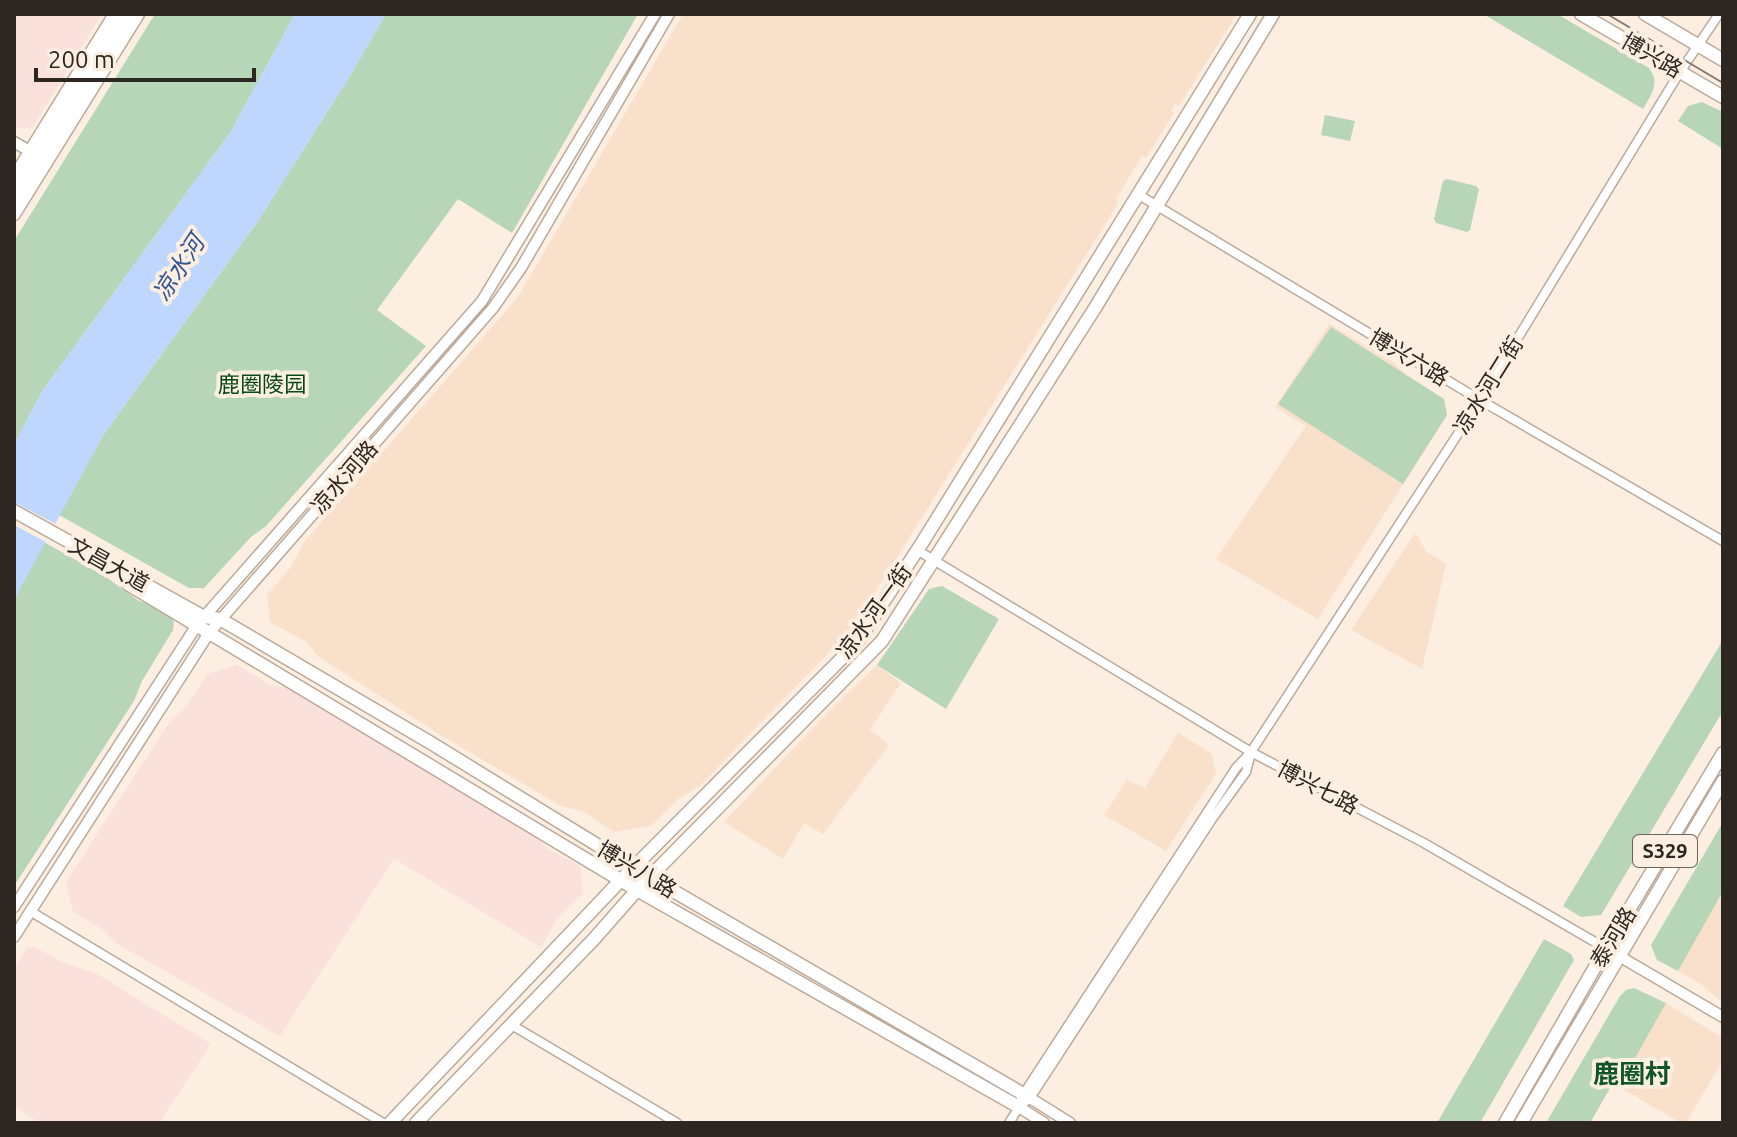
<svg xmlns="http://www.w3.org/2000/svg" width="1737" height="1137" viewBox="0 0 1737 1137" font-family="Ubuntu,'Noto Sans SC',sans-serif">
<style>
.built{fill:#f9e0ca}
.industrial{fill:#fbe1dc}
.green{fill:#b7d5b7}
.water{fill:#bfd7ff}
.pier{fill:#fdeee2}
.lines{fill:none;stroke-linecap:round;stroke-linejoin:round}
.minor-casing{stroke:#bba99a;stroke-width:11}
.tertiary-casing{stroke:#bba99a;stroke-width:13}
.secondary-casing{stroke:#bba99a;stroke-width:15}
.primary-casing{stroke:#bba99a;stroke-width:15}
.minor{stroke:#fff;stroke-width:8}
.tertiary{stroke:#fff;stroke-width:10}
.secondary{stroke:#fff;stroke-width:12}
.primary{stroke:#fff;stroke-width:12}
.tram{stroke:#82786f;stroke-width:2}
.labels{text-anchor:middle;stroke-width:8;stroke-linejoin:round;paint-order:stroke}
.shield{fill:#fdeee2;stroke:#6c635b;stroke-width:2}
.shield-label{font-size:20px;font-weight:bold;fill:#2e2721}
.street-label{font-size:22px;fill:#2e2721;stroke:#fdeee2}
.park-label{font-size:22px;fill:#064a13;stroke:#fdeee2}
.water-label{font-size:24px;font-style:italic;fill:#335692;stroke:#fdeee2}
.quarter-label{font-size:26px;font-weight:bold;fill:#105528;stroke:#fdeee2}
</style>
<rect width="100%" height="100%" fill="#fdeee2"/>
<path class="built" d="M683 14H1237L1179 106 1175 104 1171 111 1174 113 1146 158 1142 156 1116 199 1119 202 859 618 844 637 700 786 678 799 651 826 614 832 582 811 561 806 439 734 319 657 305 641 270 622 267 595 291 567 304 542 518 297Z
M1329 324 1393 362 1408 376 1444 399 1447 415 1318 619 1216 559 1306 426 1275 407Z
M1415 533 1427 552 1446 564 1422 669 1351 630Z
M877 665 901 683 870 730 889 745 823 834 804 823 783 859 724 822 831 709Z
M1178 733 1211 753 1216 774 1166 851 1104 815 1127 780 1145 788Z
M1718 898 1723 901V1003L1699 983 1678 971Z
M1666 1003 1723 1038V1060L1686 1123H1681L1619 1087Z"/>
<path class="industrial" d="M14 14H102L33 127 20 129 14 126Z
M237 665 269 684 293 690 531 832 548 849 580 866 583 893 557 920 541 947 394 859 280 1036 117 944 101 928 73 912 66 882 170 721 187 705 207 674Z
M35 947 62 962 99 975 211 1044 159 1123H40L14 1106V969L27 948Z"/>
<path class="green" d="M155 14H295L230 133 43 390 14 444V241Z
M386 14H638L512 233 458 199 377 310 426 346 266 526 251 537 204 588H189L59 515 104 434 258 221 347 81Z
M1483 14H1557L1649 68C1661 83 1651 95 1643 109Z
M1702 102 1723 112V149L1678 121 1688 106Z
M1325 115 1355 121 1350 141 1321 135Z
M1447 179 1476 186 1479 189 1470 230 1467 232 1436 223 1434 219 1443 181Z
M1331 327 1444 399 1447 415 1403 484 1278 404Z
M44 542 106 577 139 601 166 610 174 622 173 630 142 681 134 701 14 886V600Z
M942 586 999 619 946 709 877 665 929 589Z
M1723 640V711L1601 915 1581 917 1563 906Z
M1723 822V891L1678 971 1657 960 1651 945Z
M1544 939 1571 954 1574 960 1480 1123H1437Z
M1634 988 1666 1003 1619 1087 1613 1083 1590 1123H1546L1620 996 1626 990Z"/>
<path class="water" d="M295 14H386L347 81 258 221 104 434 14 600V444L43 390 230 133Z"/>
<path class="pier" d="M14 502 58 525 48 543 14 525Z"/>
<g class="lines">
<defs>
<path id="minor" d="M1139 195 1480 400 1723 541
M917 550 1251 752 1424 843 1619 956
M30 911 383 1123
M510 1024 677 1123
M1021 1098 1236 768 1251 752 1480 400 1678 75 1719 14
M1009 1123 1019 1107 1030 1098 1212 819 1246 772 1251 753"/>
<path id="tertiary" d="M14 142 33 153
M14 176 114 14
M14 907 197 625 482 301 655 14
M14 937 209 633 493 308 521 268 669 14
M1619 956 1723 1017
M1030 1098 1070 1123
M1019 1107 1044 1123"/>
<path id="secondary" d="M14 194 126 14
M14 214 138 14
M14 511 204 617 220 619 431 743 651 878 1030 1098
M128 584 637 890 1019 1107
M390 1123 621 880 856 644 922 543 1250 14
M416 1123 594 939 637 890 882 641 1095 308 1273 14"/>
<path id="primary" d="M1581 14 1723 97
M1645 14 1723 60
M1505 1123 1606 948 1723 753
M1521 1123 1723 781"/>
</defs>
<use href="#minor" class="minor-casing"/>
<use href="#tertiary" class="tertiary-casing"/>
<use href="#secondary" class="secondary-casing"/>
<use href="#primary" class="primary-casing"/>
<use href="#minor" class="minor"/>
<use href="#tertiary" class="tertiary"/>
<use href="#secondary" class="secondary"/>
<use href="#primary" class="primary"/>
<path class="tram" d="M1607 14 1723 83"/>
</g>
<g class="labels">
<rect class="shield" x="1633" y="835" width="64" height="32" rx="6"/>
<g class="shield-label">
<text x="1665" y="858">S329</text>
</g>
<g class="street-label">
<text transform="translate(1652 55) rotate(30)" y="8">博兴路</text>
<text transform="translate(1409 357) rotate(31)" y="8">博兴六路</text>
<text transform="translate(1488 385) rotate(-58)" y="8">凉水河二街</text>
<text transform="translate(344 477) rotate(-49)" y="8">凉水河路</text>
<text transform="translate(109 564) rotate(29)" y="8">文昌大道</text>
<text transform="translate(874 611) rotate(-54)" y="8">凉水河一街</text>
<text transform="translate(1318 787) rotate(28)" y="8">博兴七路</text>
<text transform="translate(637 869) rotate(31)" y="8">博兴八路</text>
<text transform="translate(1613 937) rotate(-59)" y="8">泰河路</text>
</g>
<g class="park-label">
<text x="262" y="392">鹿圈陵园</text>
</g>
<g class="water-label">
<text transform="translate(179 268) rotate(-57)" y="8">凉水河</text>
</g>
<g class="quarter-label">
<text x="1632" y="1083">鹿圈村</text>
</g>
</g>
<rect width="1737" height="1137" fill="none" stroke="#2e2721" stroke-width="32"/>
<path d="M36 68v12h218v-12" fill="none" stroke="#2e2721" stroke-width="4"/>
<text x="48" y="68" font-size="24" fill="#2e2721" stroke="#fdeee2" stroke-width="6" paint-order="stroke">200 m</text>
</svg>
